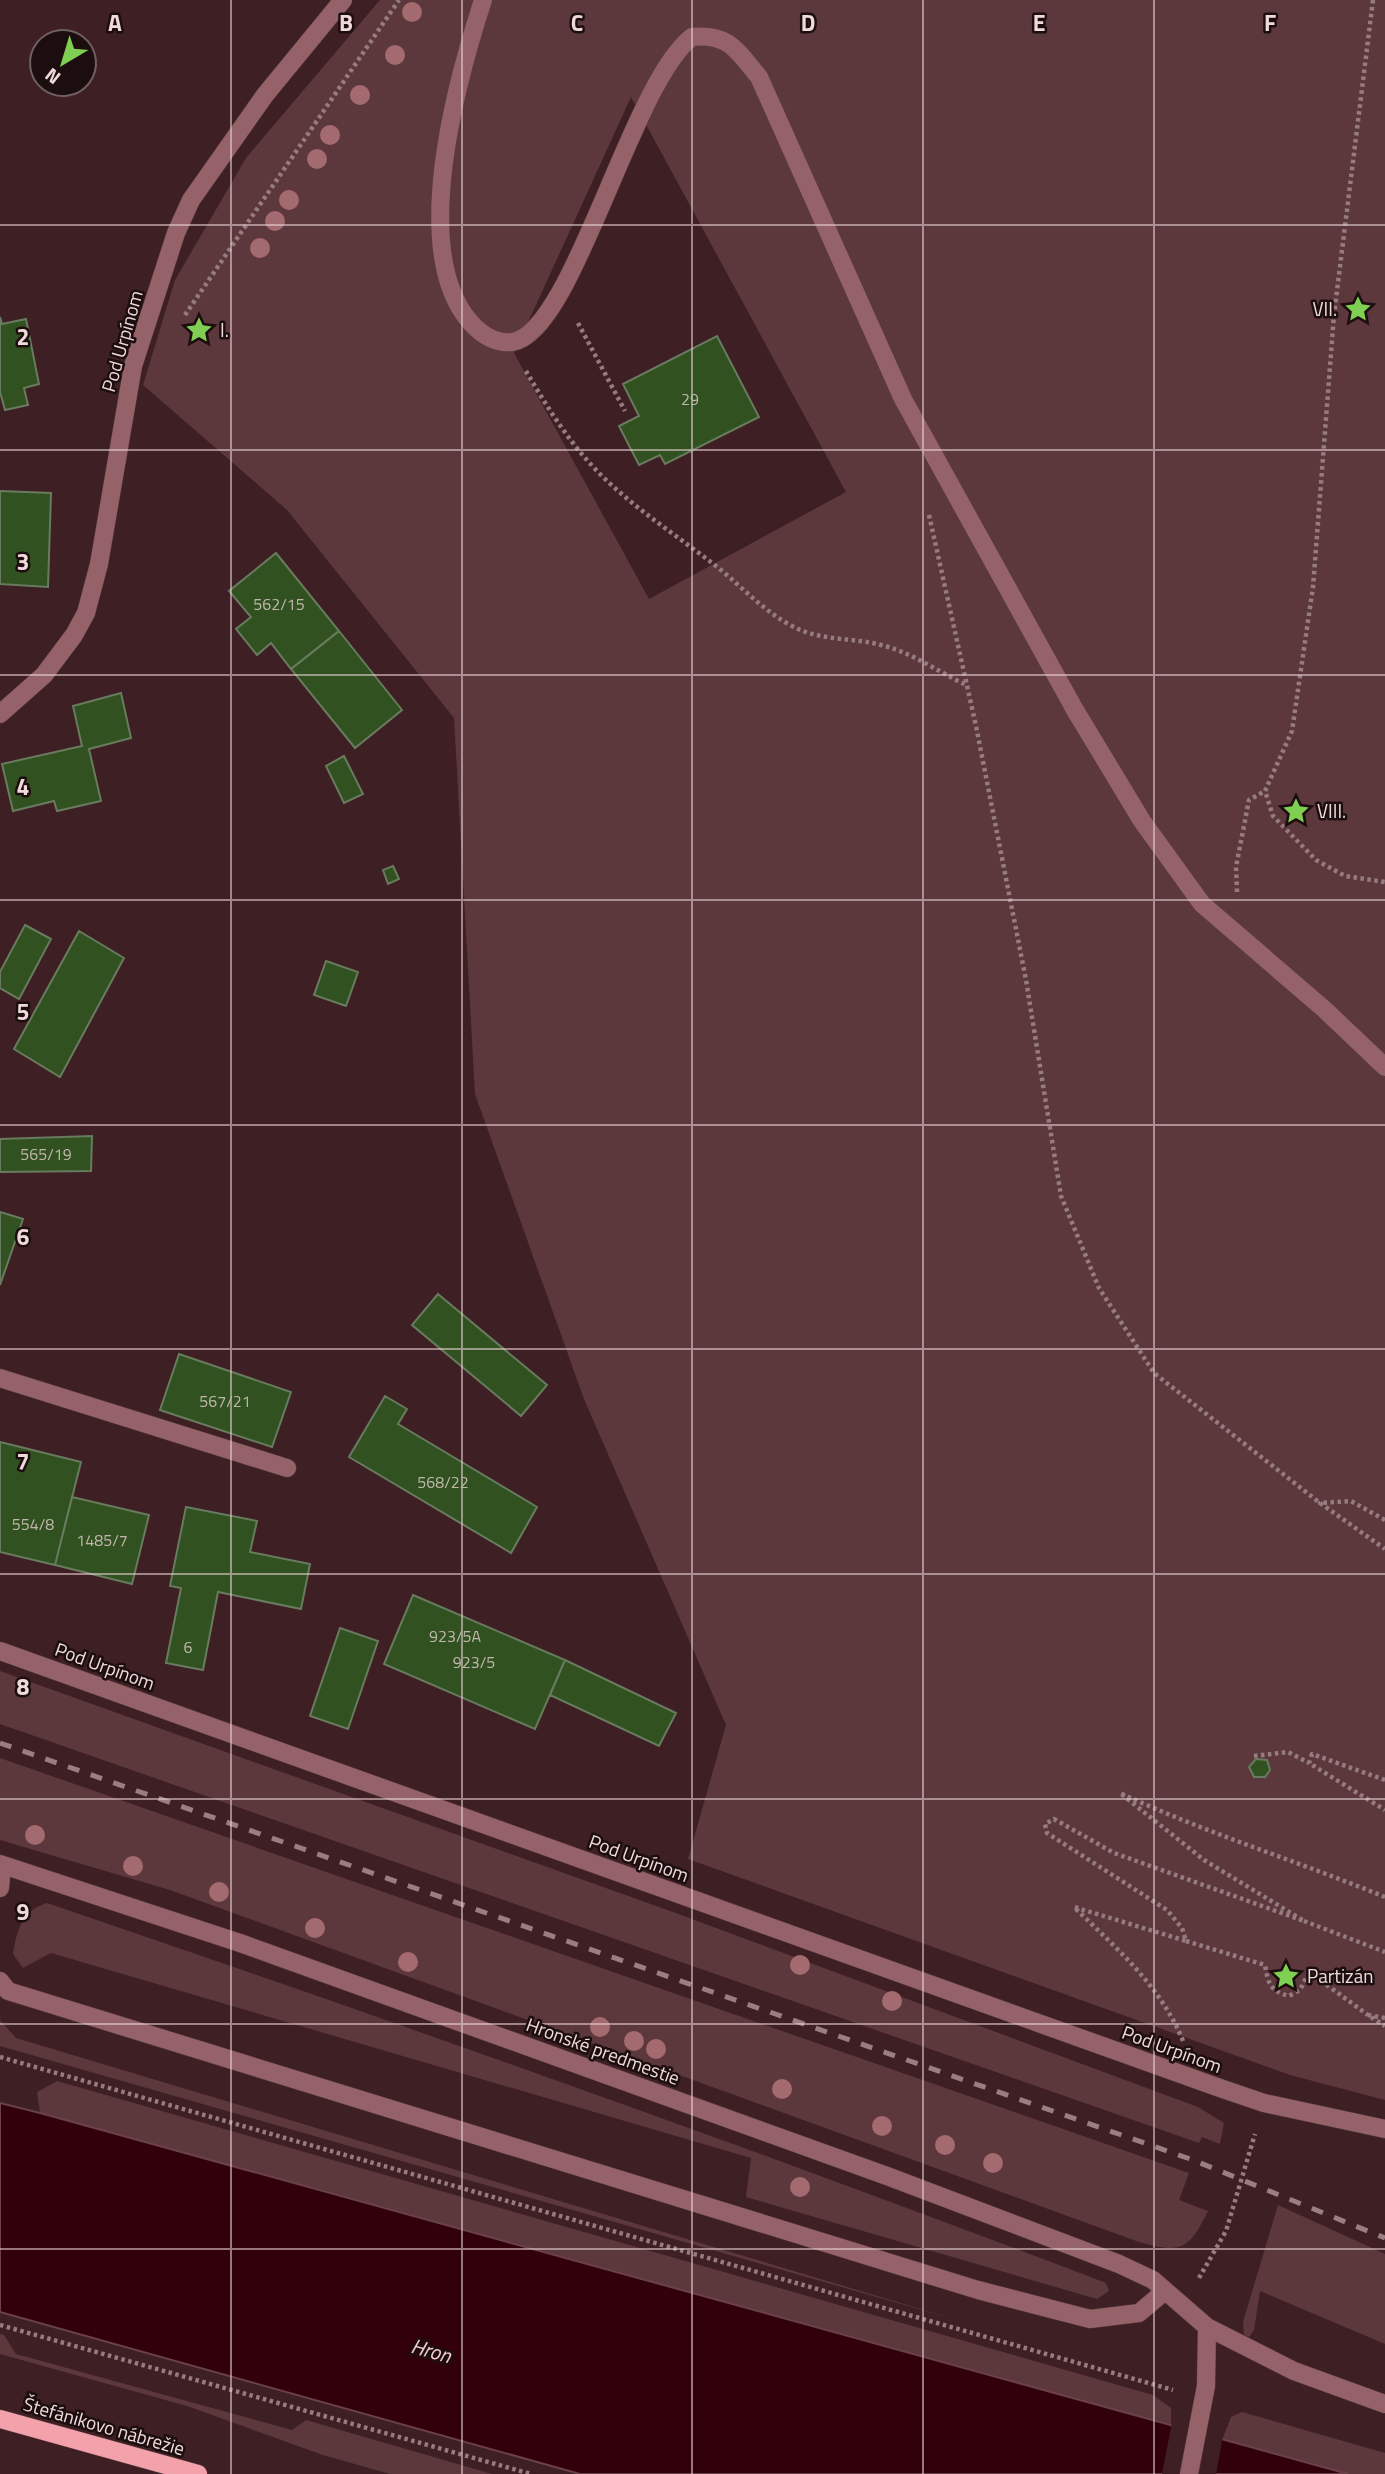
<svg xmlns="http://www.w3.org/2000/svg" width="1385" height="2474" viewBox="0 0 1385 2474" font-family="'Titillium Web',sans-serif">
<style>
.green{fill:#5c383c;fill-rule:evenodd}
.water{fill:#32000a;stroke:#6b4149;stroke-width:2}
.pier{fill:#3e1f23}
.building{fill:#315120;stroke:#687b5f;stroke-width:2}
.lines{fill:none;stroke-linecap:round;stroke-linejoin:round}
.minor-casing{stroke:#5a3d40;stroke-width:19}
.major-casing{stroke:#5a3d40;stroke-width:19}
.path{stroke:#967c7f;stroke-width:4.5;stroke-dasharray:3.5 3.5;stroke-linecap:butt}
.minor{stroke:#946268;stroke-width:18}
.major{stroke:#f3a1aa;stroke-width:18}
.rail{stroke:#9a7f82;stroke-width:5;stroke-dasharray:12 12;stroke-linecap:butt}
.tree{fill:#a36a70}
.grid{fill:none;stroke:#efd9db;stroke-width:2;stroke-opacity:0.55}
.labels{text-anchor:middle;stroke-width:5;stroke-linejoin:round;paint-order:stroke}
.number-label{font-size:16px;fill:#c0b7ac}
.poi-label{font-size:19px;fill:#efd9db;stroke:#1c0e0f;text-anchor:start}
.street-label{font-size:19px;fill:#efd9db;stroke:#1c0e0f}
.water-label{font-size:21px;font-style:italic;fill:#f6cdd1;stroke:#1c0e0f}
.grid-label{font-size:23px;text-anchor:middle;font-weight:bold;fill:#efd9db;stroke:#1c0e0f;stroke-width:5;stroke-linejoin:round;paint-order:stroke}
</style>
<rect width="100%" height="100%" fill="#3e1f23"/>
<path class="green" d="M380 0H1385V2100L1290 2075 688 1859 726 1725 584 1399 475 1094 454 718 287 510 143 385 175 280 246 158ZM631 97 846 492 649 599 514 353Z
M0 1671 673 1912 1198 2107 1224 2123 1220 2144 1202 2137 1199 2143 0 1724Z
M0 1758 1189 2173 1179 2200 1208 2211C1189 2250 1181 2254 1139 2242L170 1890 0 1840Z
M47 1903C402 2024 755 2149 1106 2283L1109 2291 1097 2299 746 2197 751 2158 51 1953 23 1968 13 1954C17 1930 22 1910 47 1903Z
M0 2020 16 2038 964 2322 0 2046Z
M57 2081 1153 2395 1171 2408V2425L40 2113 37 2092Z
M1278 2205 1385 2254V2344L1260 2291 1254 2330 1249 2337 1244 2335 1243 2322Z
M0 2334 4 2335 16 2354 292 2430 306 2420 492 2474H390L323 2455 187 2406 0 2354Z
M1242 2412 1385 2453V2474H1348L1222 2440 1231 2417Z"/>
<path class="water" d="M0 2103 40 2113 1348 2474H580L0 2312Z"/>
<path class="pier" d="M1172 2422 1223 2436 1216 2474H1162Z"/>
<path class="building" d="M0 317 2 324 26 319 39 384 24 388 28 405 5 410 0 392Z
M717 336 759 417 665 464 660 455 639 465 619 426 639 416 623 384Z
M0 491 51 493 48 587 0 584Z
M276 553 339 631 291 669 271 643 257 655 236 629 251 617 229 591Z
M339 631 402 710 355 748 291 669Z
M121 693 131 738 89 749 101 801 57 811 54 801 13 811 2 764 82 746 73 706Z
M344 756 363 794 344 803 326 766Z
M393 866 399 879 388 884 383 870Z
M25 925 51 939 19 999 0 988V972Z
M79 931 124 958 60 1077 14 1049Z
M326 961 358 972 346 1006 314 995Z
M92 1136 91 1171 0 1172V1139Z
M0 1212 23 1219 0 1285Z
M438 1294 547 1385 521 1416 412 1325Z
M179 1354 291 1392 272 1447 160 1410Z
M385 1396 407 1409 398 1424 537 1507 511 1553 349 1457Z
M0 1442 81 1462 55 1565 0 1552Z
M72 1497 149 1515 132 1584 55 1565Z
M186 1507 257 1521 250 1552 310 1564 301 1609 218 1592 203 1670 166 1663 181 1588 170 1586Z
M413 1595 565 1660 535 1729 384 1664Z
M340 1628 378 1641 348 1729 310 1716Z
M565 1660 676 1713 659 1746 550 1695Z
M1256 1759 1267 1760 1270 1770 1265 1777H1254L1249 1767Z"/>
<g class="lines">
<defs>
<path id="minor" d="M483 0C457 80 408 253 471 323 482 335 495 344 512 342 573 334 631 83 692 37 729 33 737 51 759 77L903 399 1075 710 1142 821 1202 904 1324 1009 1385 1067
M0 714 44 675 74 635 86 613 99 564 133 366 176 233 191 200 265 95 343 0
M0 1378 287 1468
M0 1651 1217 2087 1264 2103 1385 2129
M0 1864 240 1943 887 2176 1119 2264 1153 2280 1207 2327 1206 2386 1189 2474
M0 1888 2 1865
M0 1981 8 1991 978 2290 1090 2319 1139 2313 1165 2291
M1207 2327 1294 2371 1385 2404"/>
<path id="major" d="M0 2419 198 2474"/>
</defs>
<use href="#minor" class="minor-casing"/>
<use href="#major" class="major-casing"/>
<path class="path" d="M1373 0 1334 315 1313 587 1292 731 1265 791 1273 816 1316 860 1345 876 1385 882
M185 315 399 0
M578 323 625 411
M526 371C547 407 570 444 600 474 637 511 681 538 721 570 745 590 764 611 792 626 821 642 855 637 885 646 914 654 939 672 966 685
M929 515 976 726 1026 980 1061 1196 1099 1288 1154 1373 1320 1503
M1237 892 1236 867 1249 800 1265 791
M1385 1520 1351 1501 1320 1503 1385 1549
M1254 1756 1288 1752 1309 1763
M1385 1780 1312 1754 1309 1763 1385 1810
M1304 1921 1385 1952
M1186 1941 1265 1965C1268 1983 1270 1991 1289 1996L1300 1990 1307 1976 1320 1980 1368 2015
M1385 2018 1368 2015 1385 2026
M1183 2041C1161 1986 1116 1948 1074 1907L1186 1941 1182 1928 1167 1910 1047 1833 1045 1824 1054 1819 1114 1853 1304 1921 1204 1860 1120 1793C1206 1833 1297 1861 1385 1897
M0 2057 1173 2390
M1199 2278 1226 2231 1255 2134
M0 2325 531 2474"/>
<use href="#minor" class="minor"/>
<use href="#major" class="major"/>
<path class="rail" d="M0 1743 1193 2160 1385 2238"/>
</g>
<g class="tree">
<circle cx="412" cy="12" r="10"/>
<circle cx="395" cy="55" r="10"/>
<circle cx="360" cy="95" r="10"/>
<circle cx="330" cy="135" r="10"/>
<circle cx="317" cy="159" r="10"/>
<circle cx="289" cy="200" r="10"/>
<circle cx="275" cy="221" r="10"/>
<circle cx="260" cy="248" r="10"/>
<circle cx="35" cy="1835" r="10"/>
<circle cx="133" cy="1866" r="10"/>
<circle cx="219" cy="1892" r="10"/>
<circle cx="315" cy="1928" r="10"/>
<circle cx="408" cy="1962" r="10"/>
<circle cx="800" cy="1965" r="10"/>
<circle cx="892" cy="2001" r="10"/>
<circle cx="600" cy="2027" r="10"/>
<circle cx="634" cy="2041" r="10"/>
<circle cx="656" cy="2049" r="10"/>
<circle cx="782" cy="2089" r="10"/>
<circle cx="882" cy="2126" r="10"/>
<circle cx="945" cy="2145" r="10"/>
<circle cx="993" cy="2163" r="10"/>
<circle cx="800" cy="2187" r="10"/>
</g>
<path class="grid" d="M231 0V2474M462 0V2474M692 0V2474M923 0V2474M1154 0V2474M0 225H1385M0 450H1385M0 675H1385M0 900H1385M0 1125H1385M0 1349H1385M0 1574H1385M0 1799H1385M0 2024H1385M0 2249H1385"/>
<defs>
<symbol id="sight-bare" viewBox="-9 -9 18 18"><path d="M0-6L1.8-2.2L6-1.7L2.9 1.2L3.7 5.4L0 3.3L-3.7 5.4L-2.9 1.2L-6-1.7L-1.8-2.2Z" fill="#7fd052" stroke="#1c0e0f" stroke-width="2.5" paint-order="stroke"/></symbol>
</defs>
<g fill-rule="evenodd">
<use href="#sight-bare" x="1339" y="290" width="38" height="38"/>
<use href="#sight-bare" x="180" y="311" width="38" height="38"/>
<use href="#sight-bare" x="1277" y="792" width="38" height="38"/>
<use href="#sight-bare" x="1267" y="1957" width="38" height="38"/>
</g>
<g class="labels">
<g class="number-label">
<text x="690" y="405">29</text>
<text x="279" y="610">562/15</text>
<text x="46" y="1160">565/19</text>
<text x="225" y="1407">567/21</text>
<text x="443" y="1488">568/22</text>
<text x="33" y="1530">554/8</text>
<text x="102" y="1546">1485/7</text>
<text x="455" y="1642">923/5A</text>
<text x="188" y="1653">6</text>
<text x="474" y="1668">923/5</text>
</g>
<g class="poi-label">
<text x="1337" y="316" text-anchor="end">VII.</text>
<text x="220" y="337">I.</text>
<text x="1317" y="818">VIII.</text>
<text x="1307" y="1983">Partizán</text>
</g>
<g class="street-label">
<text transform="translate(122 341) rotate(-74)" y="7">Pod Urpínom</text>
<text transform="translate(105 1666) rotate(20)" y="7">Pod Urpínom</text>
<text transform="translate(639 1858) rotate(20)" y="7">Pod Urpínom</text>
<text transform="translate(1172 2049) rotate(20)" y="7">Pod Urpínom</text>
<text transform="translate(603 2051) rotate(20)" y="7">Hronské predmestie</text>
<text transform="translate(104 2426) rotate(16)" y="7">Štefánikovo nábrežie</text>
</g>
<g class="water-label">
<text transform="translate(431 2351) rotate(16)" y="7">Hron</text>
</g>
</g>
<g class="grid-label">
<text x="115" y="31">A</text>
<text x="346" y="31">B</text>
<text x="577" y="31">C</text>
<text x="808" y="31">D</text>
<text x="1039" y="31">E</text>
<text x="1270" y="31">F</text>
<text x="23" y="345">2</text>
<text x="23" y="570">3</text>
<text x="23" y="795">4</text>
<text x="23" y="1020">5</text>
<text x="23" y="1245">6</text>
<text x="23" y="1470">7</text>
<text x="23" y="1695">8</text>
<text x="23" y="1920">9</text>
</g>
<g transform="translate(63 63) rotate(218)"><circle r="33" fill="#1c0e0f" stroke="#705f61" stroke-width="2"/>
<path d="M0-5L12 26L0 18L-12 26Z" fill="#7fd052"/>
<text y="-10" font-size="19" font-weight="bold" text-anchor="middle" fill="#efd9db">N</text>
</g>
</svg>
